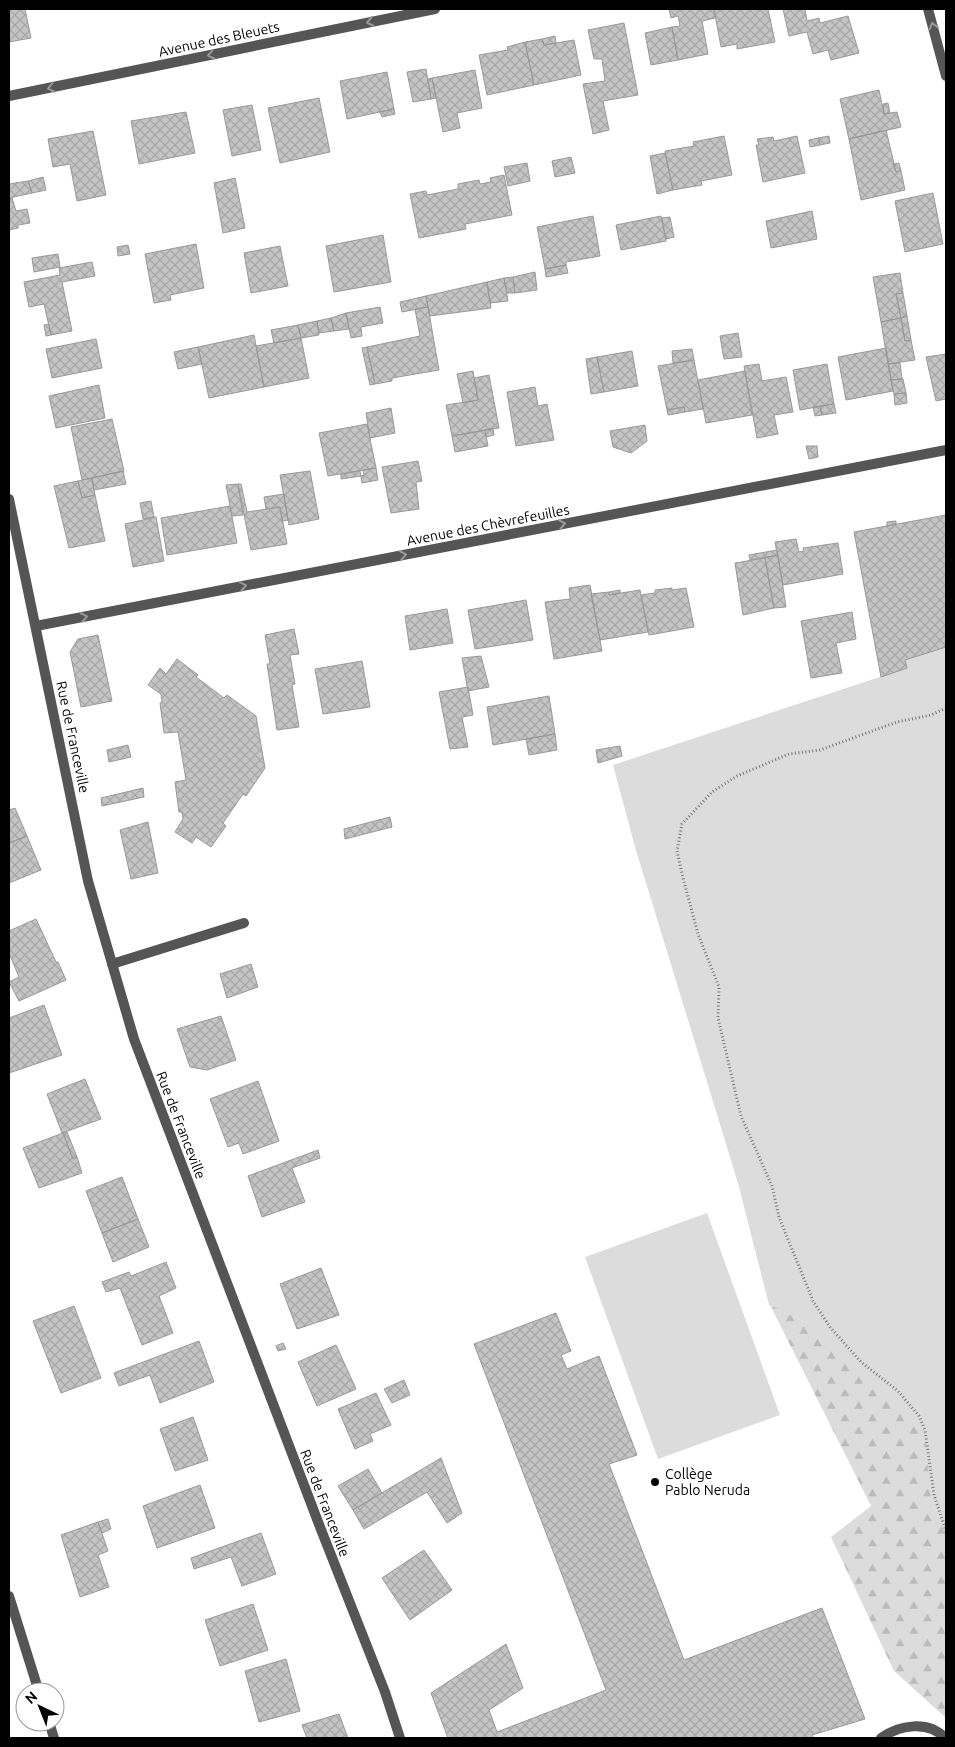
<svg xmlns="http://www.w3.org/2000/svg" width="955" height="1747" viewBox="0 0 955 1747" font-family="Ubuntu,sans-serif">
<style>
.green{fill:#dcdcdc}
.forest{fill:url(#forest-firs)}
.building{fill:url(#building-cross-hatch);stroke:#999}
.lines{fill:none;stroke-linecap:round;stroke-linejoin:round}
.path{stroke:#777;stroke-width:3;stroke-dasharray:1 2.5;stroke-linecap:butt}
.service{stroke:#555;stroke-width:10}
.minor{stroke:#555;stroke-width:10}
.tertiary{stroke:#555;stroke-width:10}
.oneway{stroke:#999}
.poi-dot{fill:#000;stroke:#fff;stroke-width:2}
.labels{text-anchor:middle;stroke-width:4.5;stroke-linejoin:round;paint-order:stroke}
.street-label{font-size:14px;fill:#000;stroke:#fff}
.poi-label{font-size:14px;fill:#000;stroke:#fff;text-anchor:start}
</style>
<defs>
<pattern id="forest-firs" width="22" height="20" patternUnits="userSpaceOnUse" patternTransform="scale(1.25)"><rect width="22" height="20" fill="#dcdcdc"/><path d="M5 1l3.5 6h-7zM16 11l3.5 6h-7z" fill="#bbb"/></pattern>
<pattern id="building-cross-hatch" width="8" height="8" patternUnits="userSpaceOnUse" patternTransform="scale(1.25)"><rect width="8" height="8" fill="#c4c4c4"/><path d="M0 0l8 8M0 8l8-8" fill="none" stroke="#a7a7a7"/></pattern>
</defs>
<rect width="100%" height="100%" fill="#fff"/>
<path class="green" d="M946 647V1508L932 1515 807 1323 769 1305 738 1183 635 847 613 765 907 668 905 660Z
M707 1213 780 1415 658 1459 585 1257Z"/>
<path class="forest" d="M770 1305 807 1323 925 1436 932 1514 946 1508V1718L894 1671 831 1537 871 1506Z"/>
<path class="building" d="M9 9H25L31 38 9 42Z
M669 9H714L715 18 702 21 708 54 678 60 672 27 680 26 678 16 671 18Z
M714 9H768L775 42 737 49V44L721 47Z
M783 9H805L807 21 819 18 820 23 848 16 859 53 831 60 828 50 813 54 807 32 789 36Z
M624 23 638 95 603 101 609 130 593 134 583 84 605 81 602 59H594L588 30Z
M672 27 678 60 651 65 645 33Z
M555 36 556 43 544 45 542 39Z
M542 39 544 45 574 40 581 75 534 85 525 42Z
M525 42 534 85 487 95 479 55 508 50 507 47Z
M426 69 431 99 413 102 407 72Z
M475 70 482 108 457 113 460 128 443 132 432 78Z
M387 72 394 109 347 119 340 81Z
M432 78 436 98 431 99 428 79Z
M879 90 884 114 897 112 901 127 849 139 840 99Z
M319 98 330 152 280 163 268 108Z
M888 103 890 113 884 114 883 104Z
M252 105 261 150 232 156 223 110Z
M394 109 395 114 382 117 380 112Z
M186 112 195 153 139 164 131 121Z
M886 130 896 172 901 171 905 190 861 200 849 139Z
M93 131 106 195 77 201 70 164 53 167 48 139Z
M724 136 732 175 701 181 702 185 673 190 665 151 694 146 693 142Z
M797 136 805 173 763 182 756 145H759L757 139 773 137 774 141Z
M829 136 830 143 820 145 818 138Z
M818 138 820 145 810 147 809 140Z
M665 153 673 190 657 194 650 156Z
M571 157 575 173 555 177 552 161Z
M527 163 530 181 508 186 504 167Z
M899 163 901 171 896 172 893 164Z
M504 175 512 215 465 224 466 229 419 238 410 194 426 191 427 195 458 189V184L479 180 480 184 491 182 490 178Z
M43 177 46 190 32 193 28 181Z
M235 178 245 228 223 233 214 183Z
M28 181 32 193 9 198V182V184Z
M933 193 943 244 905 252 895 201Z
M9 198H12L16 211 27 209 30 223 18 225V228L9 230Z
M812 211 817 239 771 248 766 221Z
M593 216 600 256 566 262V265L545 269 537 227Z
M661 216 666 241 621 250 616 225Z
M670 217 674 237 666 239 662 218Z
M383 235 391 282 334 292 326 246Z
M196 244 204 288 170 295 171 300 154 303 145 254Z
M128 245 130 254 118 256 117 247Z
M280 246 288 286 251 293 244 253Z
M58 254 60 267 34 272 32 258Z
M92 262 95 276 62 282 72 331 51 335 44 304 29 307 24 282 60 275 59 268Z
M566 265 568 273 546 277 545 269Z
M535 272 537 290 515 293 513 277Z
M900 273 903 293 896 294 901 318 881 322 873 277Z
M513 277 515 293H507L504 278Z
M504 278 508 301 490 303 487 282Z
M487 282 491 308 430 316 426 296Z
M903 293 907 316 901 318 896 294Z
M426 296 428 307 402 312 400 302Z
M380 307 383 323 361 327 362 336 351 338 346 313Z
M428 307 439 370 392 378V381L375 384 367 347 420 336 415 309Z
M346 313 349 329 334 331 331 318Z
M907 316 911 340 905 341 901 318Z
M331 318 334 331 319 333 317 321Z
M901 318 905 341 911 340 915 360 888 364 881 322Z
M317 321 319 335 301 338 298 325Z
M49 324 51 335 46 336 44 325Z
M298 325 301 338 274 343 271 330Z
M738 333 742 357 724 359 720 336Z
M254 335 264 387 209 398 198 347Z
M301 338 309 378 264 387 256 346Z
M96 339 102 368 52 378 46 349Z
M198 347 202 364 178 369 174 352Z
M367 347 375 384 370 385 362 348Z
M886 348 893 391 846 400 838 357Z
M692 349 694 360 673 363 672 351Z
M632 351 638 386 604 392 597 357Z
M946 354V399L936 401 926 357Z
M597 357 604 392 591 394 586 359Z
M694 360 703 409 685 412 684 407 667 410 658 366Z
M900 363 902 379 891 380 888 364Z
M759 364 762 381 786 377 793 412 774 415 778 434 757 438 744 366Z
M827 364 834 404 800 410 793 370Z
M473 371 478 400 463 403 457 374Z
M745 371 752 415 706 423 698 380Z
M489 375 499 428 452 436 446 405 478 400 474 378Z
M903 379 906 393 894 394 891 380Z
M99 385 105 418 56 428 49 396Z
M535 387 538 406 547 404 554 440 516 446 507 392Z
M906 393 907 403 895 405 894 394Z
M834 404 836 413 822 415 820 406Z
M820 406 822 415 815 416 813 407Z
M684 407 685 412 668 415 667 410Z
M391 408 395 433 370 438 366 413Z
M112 419 124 471 82 480 71 427Z
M367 424 376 468 328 476 319 433Z
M645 425 647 441 631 453 613 447 610 431Z
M493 428 494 435 486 437 485 430Z
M485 430 488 446 455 452 452 436Z
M806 446H817L818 457 809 459Z
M418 461 422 481 416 482 419 509 391 513 382 467Z
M376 468 378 480 362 483 361 476 364 475 363 470Z
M123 471 126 484 94 490 92 478Z
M310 471 319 519 289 525 280 475Z
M360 471 361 476 341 479V474Z
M92 478 95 495 82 498 78 481Z
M78 481 82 498 95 495 105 541 69 548 54 486Z
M238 484 243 515 232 516 226 485Z
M238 484H241L247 512 280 507 287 544 251 550Z
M284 494 288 520 282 521 280 507 266 509 264 497Z
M151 501 154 517 143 519 140 503Z
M230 506 237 543 167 555 161 518Z
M946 515V647L905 660 907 668 881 677 854 532Z
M156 517 164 561 133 567 125 524Z
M896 521V524L887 526V522Z
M796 539 799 552 804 551 803 548 838 543 843 574 783 585 775 542Z
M777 550 778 555 750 560 749 555Z
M778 555 786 607 774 608 765 558Z
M765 558 774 608 743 615 735 563Z
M590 585 602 651 554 659 545 602 570 599 569 588Z
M672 588V590L686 588 694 627 649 635 641 595 655 593V590Z
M620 590V593L609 595V592Z
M640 590 648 632 600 640 591 594 609 592V595Z
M526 600 533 640 475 649 468 610Z
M447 609 453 643 410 650 405 616Z
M852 612 856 639 836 643 842 673 811 678 801 621Z
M294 629 299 654 290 655 295 684 292 685 299 727 277 730 267 664H270L265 635Z
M98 635 112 701 81 707 70 652 78 639Z
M481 656 489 687 468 691 462 658Z
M177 659 198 675 196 677 224 698 227 695 256 716 265 768 246 796 243 794 223 823 226 826 211 847 196 837 192 843 175 832 183 819 182 812H179L175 782 186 780 178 732 164 733 160 703 162 702 161 694 148 685 160 668 166 674Z
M362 661 370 707 323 714 315 669Z
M468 687 473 715 462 717 468 747 450 749 439 692Z
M549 696 555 734 493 745 487 707Z
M555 734 557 750 529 755 526 739Z
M128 745 131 757 109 762 107 750Z
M620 746 622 756 598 763 596 750Z
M143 788 144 797 102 806 101 798Z
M15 808 27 836 9 843V810Z
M390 817 392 827 345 839 344 829Z
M148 822 158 873 131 879 120 830Z
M27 836 41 870 9 883V843Z
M36 919 56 962H58L66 980 19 1001 9 982 19 977 9 953V931Z
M251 964 258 987 227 998 220 974Z
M44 1005 62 1055 9 1073V1018Z
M221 1016 236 1060 207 1070 190 1067 177 1029Z
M85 1079 101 1119 62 1133 47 1094Z
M258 1081 279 1141 243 1154 239 1143 228 1147 210 1099Z
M67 1132 77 1157 73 1159 63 1133Z
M63 1133 73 1159 77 1157 82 1173 39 1188 23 1148Z
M318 1150 320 1158 292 1168 305 1202 262 1217 248 1176Z
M122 1177 138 1219 102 1233 86 1191Z
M138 1219 149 1247 113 1262 102 1233Z
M166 1262 176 1288 159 1296 173 1333 142 1345 120 1288 106 1292 102 1282 129 1272 131 1276Z
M321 1268 339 1315 297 1329 280 1284Z
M74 1306 101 1378 61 1393 33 1321Z
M556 1313 571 1351 561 1355 567 1369 599 1356 637 1455 609 1464 684 1660 822 1608 865 1719 812 1735 814 1738H448L431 1693 506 1644 523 1688 489 1710 497 1732 606 1690 474 1344Z
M199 1341 214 1382 160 1403 150 1375 119 1386 114 1373Z
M283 1343 286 1349 278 1351 276 1346Z
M336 1345 356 1389 317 1406 298 1362Z
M404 1380 410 1395 392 1403 384 1389Z
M376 1393 391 1425 370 1434 373 1441 355 1449 338 1409Z
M193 1417 208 1460 175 1471 160 1429Z
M441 1458 462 1513 447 1523 427 1492 364 1529 353 1510Z
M368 1469 382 1493 353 1510 338 1486Z
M200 1485 215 1528 157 1548 143 1506Z
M108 1519 111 1529 102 1533 98 1522Z
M98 1522 108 1551 98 1555 109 1587 80 1597 61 1535Z
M261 1533 276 1574 242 1586 231 1557 194 1569 191 1558Z
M424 1550 452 1590 410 1620 382 1578Z
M253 1604 268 1650 220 1666 205 1620Z
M286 1659 300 1711 259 1722 245 1671Z
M339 1714 348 1738H307L302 1725Z"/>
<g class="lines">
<path class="path" d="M946 708 931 715 897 722 820 750 789 754 737 776 712 792 682 824 677 851 682 874 698 934 719 987 718 1018 741 1116 772 1186 779 1217 813 1301 830 1327 861 1362 898 1391 919 1416 925 1430 934 1495 946 1531"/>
<path class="service" d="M112 964 244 923
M9 1596 39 1692
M49 1722 54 1738
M881 1738C899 1725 928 1720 945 1738"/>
<path class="minor" d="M928 9 946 76
M9 96 435 9
M36 626 946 450"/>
<path class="tertiary" d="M9 499 88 881 134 1039 320 1527 385 1692 400 1738"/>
</g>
<defs><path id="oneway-chevron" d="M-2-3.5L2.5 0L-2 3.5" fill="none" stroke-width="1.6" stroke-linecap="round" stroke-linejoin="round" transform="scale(1.25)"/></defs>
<g class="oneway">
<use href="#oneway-chevron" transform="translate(370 22) rotate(168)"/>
<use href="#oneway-chevron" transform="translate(933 26) rotate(-105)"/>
<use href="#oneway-chevron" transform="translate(211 55) rotate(168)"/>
<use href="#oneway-chevron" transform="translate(51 88) rotate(168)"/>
<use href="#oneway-chevron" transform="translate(562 524) rotate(-11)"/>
<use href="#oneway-chevron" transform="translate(403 555) rotate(-11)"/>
<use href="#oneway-chevron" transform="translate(243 586) rotate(-11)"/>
<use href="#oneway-chevron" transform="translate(84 617) rotate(-11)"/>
</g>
<circle class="poi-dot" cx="655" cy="1482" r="5"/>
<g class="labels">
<g class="street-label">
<text transform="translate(219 39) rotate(-12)" y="5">Avenue des Bleuets</text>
<text transform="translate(488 525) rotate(-11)" y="5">Avenue des Chèvrefeuilles</text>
<text transform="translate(73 737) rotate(78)" y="5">Rue de Franceville</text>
<text transform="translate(181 1125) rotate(69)" y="5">Rue de Franceville</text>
<text transform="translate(325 1503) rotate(69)" y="5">Rue de Franceville</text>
</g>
<g class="poi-label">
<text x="665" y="1479">Collège<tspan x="665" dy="16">Pablo Neruda</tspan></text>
</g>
</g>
<rect width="955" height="1747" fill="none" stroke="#000000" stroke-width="20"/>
<g transform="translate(40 1707) rotate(317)"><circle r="24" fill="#ffffff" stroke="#999999"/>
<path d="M0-4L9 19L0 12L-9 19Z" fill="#000000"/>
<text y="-8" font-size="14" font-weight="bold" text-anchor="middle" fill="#000000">N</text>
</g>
</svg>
